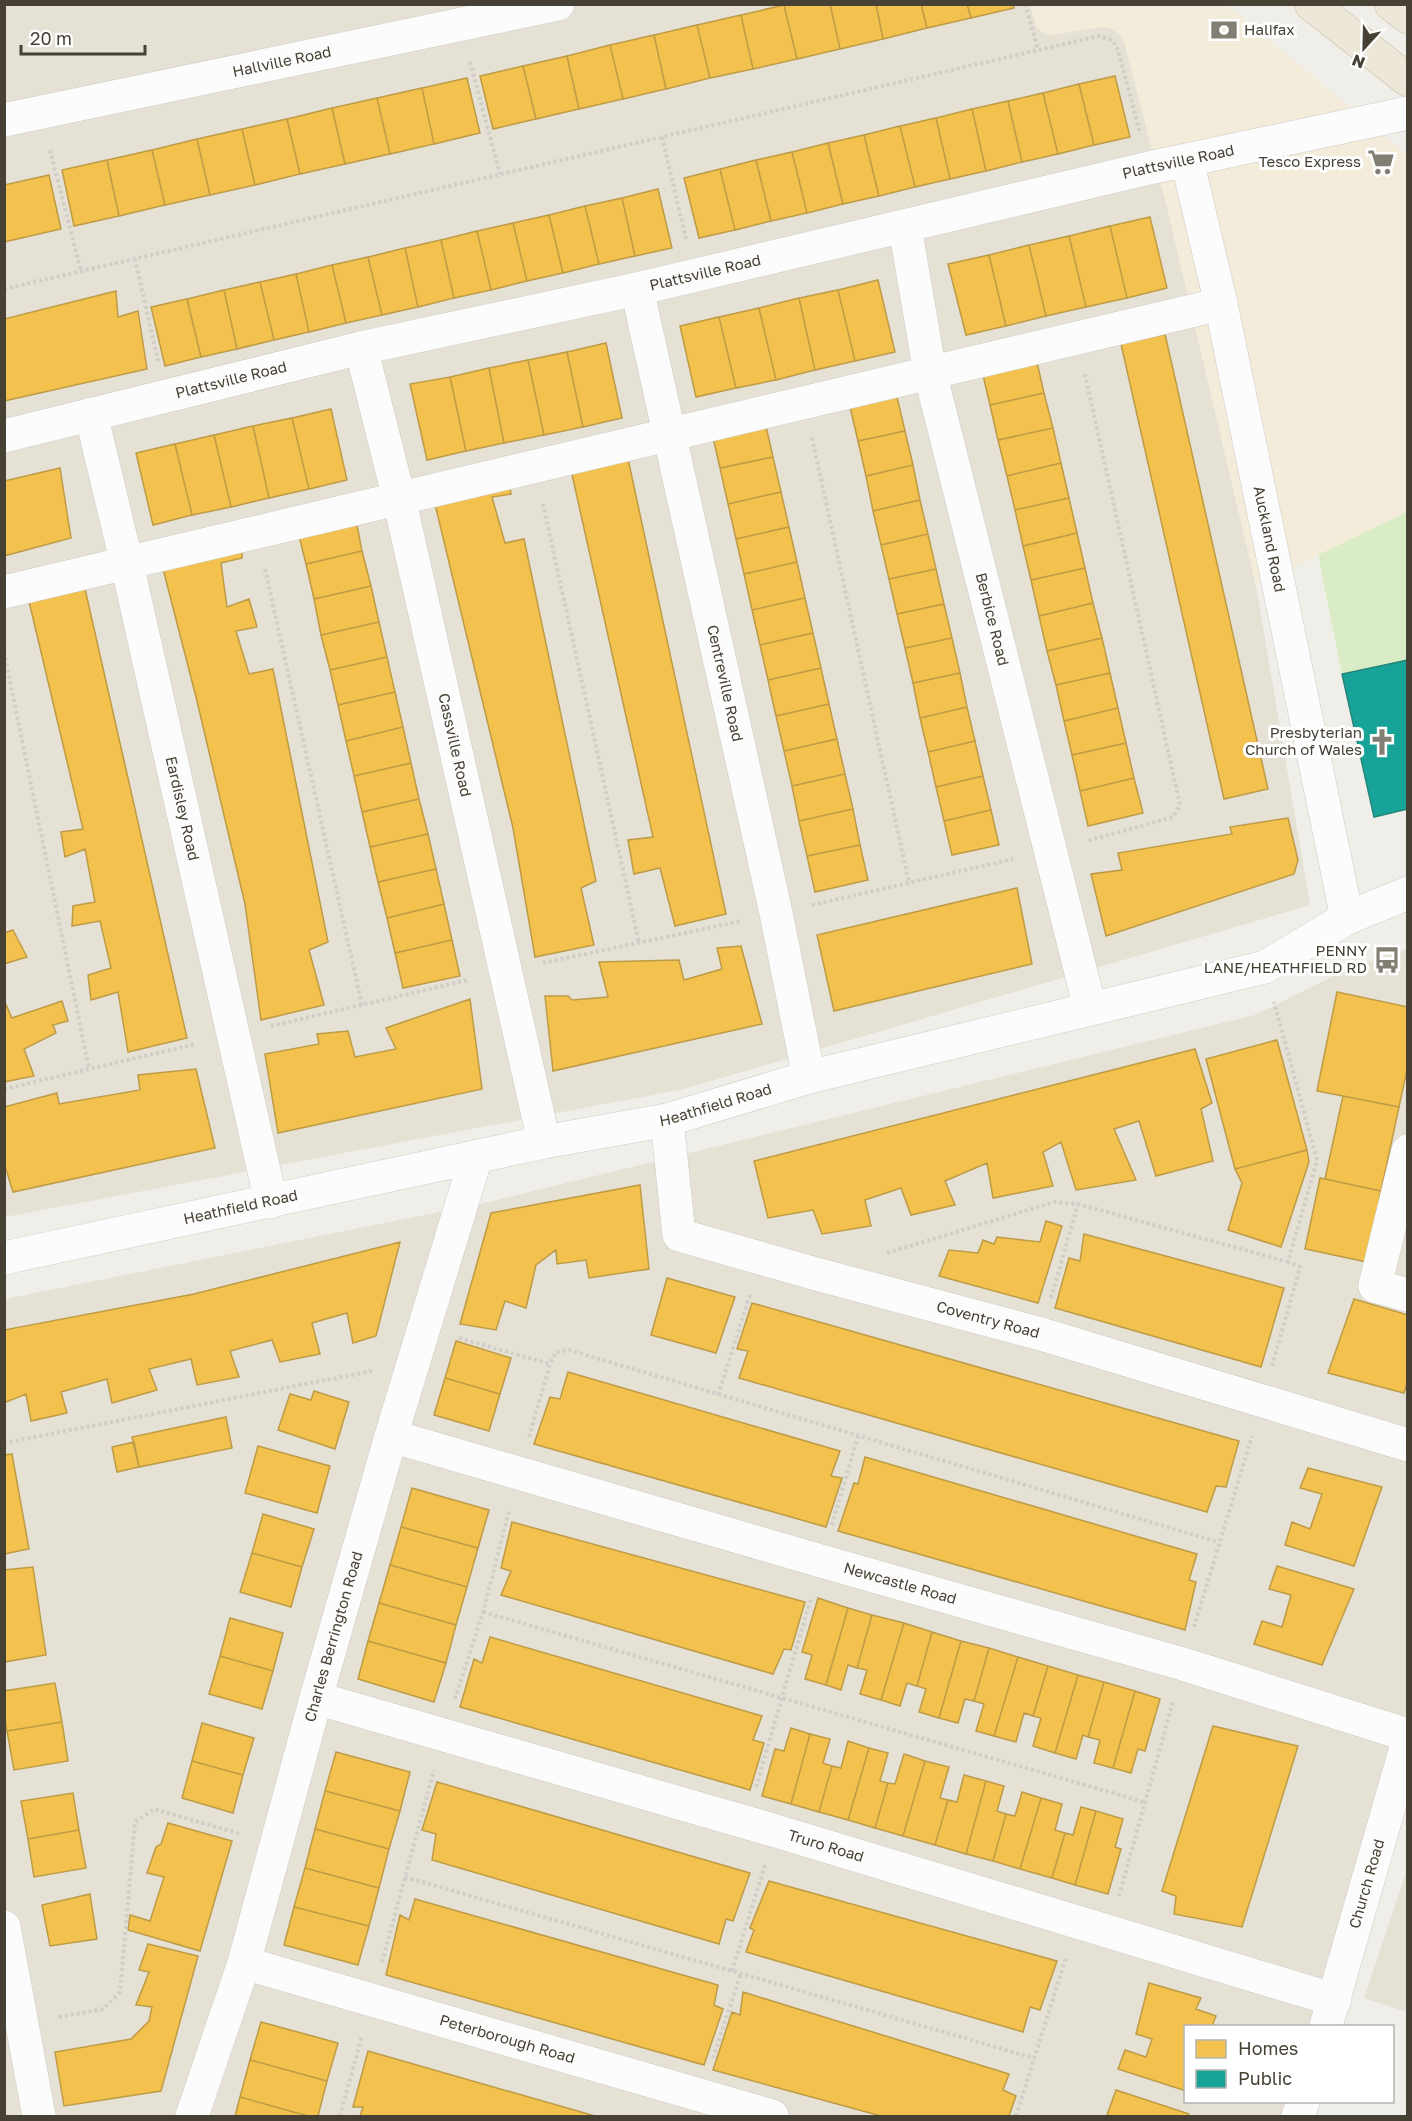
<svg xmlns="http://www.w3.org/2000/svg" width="1412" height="2121" viewBox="0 0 1412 2121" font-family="'Golos Text',sans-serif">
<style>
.residential{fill:#e5e1d5}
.commercial{fill:#f4ecda}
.green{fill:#d9ecc6}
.homes{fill:#f2c14e;stroke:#be9b46;stroke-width:1.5}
.public{fill:#17a398;stroke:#25867a;stroke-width:1.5}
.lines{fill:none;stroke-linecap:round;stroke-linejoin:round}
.minor-casing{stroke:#ceccc6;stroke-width:34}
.highway-casing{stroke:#cabfa2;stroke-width:34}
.path{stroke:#d1cec9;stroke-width:4;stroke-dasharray:3 3;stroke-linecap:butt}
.minor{stroke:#fdfcfc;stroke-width:33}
.highway{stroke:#ece7d8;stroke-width:33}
.labels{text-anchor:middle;stroke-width:6;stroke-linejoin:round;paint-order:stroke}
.poi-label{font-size:15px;fill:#464134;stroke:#fff;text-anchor:end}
.street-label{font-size:15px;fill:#464134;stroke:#fff}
</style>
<rect width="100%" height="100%" fill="#f0eee8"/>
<path class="residential" d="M1030 4 1036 26 1052 35 1102 26 1112 29 1122 36 1125 45 1167 207 1256 586 1310 905 684 1089 5 1217V5Z
M1407 949V1741L1326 2026H1186V2102H1303L1298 2116H5V1299L489 1202 1255 1015 1354 966Z
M1407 1870 1408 2012H1407L1364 1998Z"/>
<path class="commercial" d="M1030 5H1227L1407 155V512L1256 586 1167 207 1125 45 1122 36 1112 29 1102 27 1052 35 1042 32 1036 26Z"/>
<path class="green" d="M1407 512V660L1342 674 1318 555Z"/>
<path class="homes" d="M830 4 840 49 797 59 784 5Z
M830 4H876L883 39 840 49Z
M876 4H921L927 28 883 39Z
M921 4H967L971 18 927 28Z
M967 4H1013L1014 8 971 18Z
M784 5 797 59 753 69 741 15Z
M741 15 753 69 710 78 697 25Z
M697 25 710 78 666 89 654 35Z
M654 35 666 89 623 99 610 45Z
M610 45 623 99 579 109 567 56Z
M567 56 579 109 536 119 523 66Z
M523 66 536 119 493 129 480 76Z
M1115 76 1130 137 1094 145 1079 84Z
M467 78 480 133 434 144 422 88Z
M1079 84 1094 145 1058 154 1043 93Z
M422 88 434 144 390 154 377 98Z
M1043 93 1058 154 1022 162 1008 101Z
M377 98 390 154 345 164 332 108Z
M1008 101 1022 162 986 171 972 109Z
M332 108 345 164 300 174 287 119Z
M972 109 986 171 950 179 936 118Z
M936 118 950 179 915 187 900 126Z
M287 119 300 174 255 185 242 129Z
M900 126 915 187 879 196 864 135Z
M242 129 255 185 210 195 197 139Z
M864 135 879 196 843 204 828 143Z
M197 139 210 195 165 205 152 150Z
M828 143 843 204 807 213 792 152Z
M152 150 165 205 119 216 107 160Z
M792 152 807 213 771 221 756 160Z
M107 160 119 216 74 226 62 170Z
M756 160 771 221 735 230 720 169Z
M720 169 735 230 699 238 684 178Z
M49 175 61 229 4 242V185Z
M658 189 672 248 635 256 622 198Z
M622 198 635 256 599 264 585 206Z
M585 206 599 264 563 273 549 215Z
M549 215 563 273 527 281 513 223Z
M1150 217 1167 288 1127 298 1110 226Z
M513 223 527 281 491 290 477 231Z
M1110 226 1127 298 1086 307 1069 236Z
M477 231 491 290 454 298 441 240Z
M1069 236 1086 307 1046 316 1029 245Z
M441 240 454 298 418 307 405 248Z
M1029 245 1046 316 1006 326 989 255Z
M405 248 418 307 382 315 368 257Z
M989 255 1006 326 966 335 948 264Z
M368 257 382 315 346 323 332 265Z
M332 265 346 323 309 332 296 274Z
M296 274 309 332 274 340 260 282Z
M878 280 895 352 855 361 838 290Z
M260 282 274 340 237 349 224 290Z
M224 290 237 349 201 357 187 299Z
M838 290 855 361 815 370 799 298Z
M116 291 118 317 138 311 147 369 4 401V319Z
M799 298 815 370 776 380 759 308Z
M187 299 201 357 165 366 151 307Z
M759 308 776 380 736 388 719 317Z
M719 317 736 388 696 397 680 326Z
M1165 334 1268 789 1224 799 1121 344Z
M606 343 622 418 583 427 567 352Z
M567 352 583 427 544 435 528 360Z
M1036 358 1044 393 990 405 982 371Z
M528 360 544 435 504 443 489 368Z
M489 368 504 443 466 451 450 377Z
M450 377 466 451 427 460 410 384Z
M1044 393 1053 428 998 440 990 405Z
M897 397 905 431 858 441 850 407Z
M331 409 347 480 309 489 292 418Z
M292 418 309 489 269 498 253 426Z
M765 422 773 457 720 468 712 433Z
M253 426 269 498 231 507 214 435Z
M1053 428 1061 463 1007 476 998 440Z
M905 431 913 465 866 476 858 441Z
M214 435 231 507 192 515 175 444Z
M175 444 192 515 153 525 136 453Z
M627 454 726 914 675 926 660 868 634 874 628 840 653 837 571 470Z
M773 457 781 492 728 504 720 468Z
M1061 463 1069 498 1015 510 1007 476Z
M913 465 920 500 873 511 866 476Z
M60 468 71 538 4 556V481Z
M509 480 511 494 492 497 505 543 524 539 596 881 581 888 594 945 535 957 513 828 433 496Z
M781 492 789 527 736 539 728 504Z
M1069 498 1077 533 1023 546 1015 510Z
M920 500 928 534 881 545 873 511Z
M355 515 362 551 306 564 297 528Z
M789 527 797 562 744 574 736 539Z
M1077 533 1085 568 1031 580 1023 546Z
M928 534 936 569 889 579 881 545Z
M242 543V558L221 563 227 607 249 599 257 627 236 631 249 674 273 669 328 942 309 950 324 1005 261 1020 245 904 196 697 161 561Z
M362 551 371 586 314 599 306 564Z
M797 562 805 598 752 610 744 574Z
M1085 568 1093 603 1039 616 1031 580Z
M936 569 944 604 897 614 889 579Z
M83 580 187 1038 128 1052 118 992 91 1000 88 975 111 968 100 921 72 926 73 906 95 902 85 849 65 857 61 832 83 829 27 593Z
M371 586 379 622 321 635 314 599Z
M805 598 813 633 760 645 752 610Z
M1093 603 1102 638 1047 651 1039 616Z
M944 604 952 638 905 648 897 614Z
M379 622 387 657 330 670 321 635Z
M813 633 821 668 768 680 760 645Z
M952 638 960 673 913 683 905 648Z
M1102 638 1110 673 1056 685 1047 651Z
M387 657 395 692 338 705 330 670Z
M821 668 829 704 776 716 768 680Z
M960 673 967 707 920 718 913 683Z
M1110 673 1118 708 1064 721 1056 685Z
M395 692 403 727 346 741 338 705Z
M829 704 837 739 784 751 776 716Z
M967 707 975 741 928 752 920 718Z
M1118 708 1126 743 1072 755 1064 721Z
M403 727 411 763 354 776 346 741Z
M837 739 845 774 792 786 784 751Z
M975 741 983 776 936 787 928 752Z
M1126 743 1134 778 1080 791 1072 755Z
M411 763 419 799 362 812 354 776Z
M845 774 853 809 799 821 792 786Z
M983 776 991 810 944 821 936 787Z
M1134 778 1143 813 1088 826 1080 791Z
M419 799 428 834 370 847 362 812Z
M853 809 860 845 807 856 799 821Z
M991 810 999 845 952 855 944 821Z
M1288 818 1298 860 1294 874 1106 936 1091 874 1122 870 1118 853 1232 834 1230 827Z
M428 834 436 869 378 882 370 847Z
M860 845 868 880 815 892 807 856Z
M436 869 444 904 387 918 378 882Z
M1017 888 1032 964 834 1011 817 935Z
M444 904 452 940 395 953 387 918Z
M13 930 27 957 4 964V933Z
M452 940 460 976 403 988 395 953Z
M741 946 762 1024 553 1071 545 996H568L572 1000 608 997 599 962 679 960 684 980 722 969 717 948Z
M1337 992 1408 1007V1065L1399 1107 1317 1091Z
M470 999 482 1089 278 1133 265 1054 319 1044 317 1034 348 1031 355 1057 396 1049 386 1028Z
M4 1000 12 1018 62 1001 68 1021 53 1025 56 1033 24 1049 34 1076 4 1082Z
M1277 1040 1307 1150 1235 1169 1206 1059Z
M1195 1049 1212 1103 1201 1109 1213 1161 1156 1176 1139 1121 1114 1129 1136 1180 1076 1190 1061 1142 1043 1152 1053 1186 993 1198 987 1163 945 1181 955 1205 911 1215 901 1188 865 1200 871 1226 822 1234 813 1210 768 1218 754 1161Z
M196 1069 215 1148 13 1192 4 1163V1107L57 1093 59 1104 140 1090 138 1075Z
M1343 1096 1399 1107 1381 1191 1325 1179Z
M1307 1150 1309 1162 1281 1247 1228 1230 1242 1183 1235 1169Z
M1320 1178 1381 1191 1367 1262 1305 1249Z
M640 1185 649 1269 589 1278 586 1260 557 1264 556 1250 536 1265 526 1308 505 1301 496 1330 460 1324 491 1213Z
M1046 1221 1062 1226 1038 1303 939 1276 949 1250 978 1253 983 1240 994 1244 997 1237 1040 1242Z
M1084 1234 1284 1288 1261 1367 1055 1308 1069 1258 1080 1261Z
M400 1242 376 1336 353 1343 347 1313 312 1323 320 1354 280 1362 272 1340 230 1351 239 1377 197 1385 191 1359 149 1369 157 1390 112 1403 107 1379 61 1392 67 1413 31 1421 26 1394 4 1403V1330L194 1294Z
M667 1278 735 1297 716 1353 651 1335Z
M1354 1299 1408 1315V1380L1404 1393 1328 1373Z
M752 1303 1239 1441 1226 1487 1216 1486 1207 1512 739 1378 748 1351 737 1349Z
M456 1341 511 1358 500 1394 445 1378Z
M568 1372 840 1451 831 1476 842 1478 826 1527 534 1444 550 1397 560 1399Z
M445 1378 500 1394 489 1431 434 1415Z
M314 1391 349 1402 335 1449 278 1430 290 1394 311 1400Z
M226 1417 232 1448 139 1467 132 1437Z
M134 1442 139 1467 117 1472 112 1447Z
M258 1446 330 1466 317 1513 245 1493Z
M12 1454 29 1549 4 1554V1455Z
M865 1457 1197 1554 1189 1580 1196 1582 1185 1630 838 1531 854 1483 858 1484Z
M1308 1468 1382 1487 1354 1566 1285 1545 1292 1522 1310 1529 1322 1494 1300 1488Z
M412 1488 489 1510 478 1548 401 1527Z
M263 1514 314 1529 302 1567 252 1553Z
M512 1522 805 1602 791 1650 784 1649 773 1674 501 1595 511 1571 501 1568Z
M401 1527 478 1548 467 1587 390 1565Z
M252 1553 302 1567 291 1607 240 1592Z
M390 1565 467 1587 456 1625 379 1603Z
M1277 1566 1354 1589 1322 1665 1254 1644 1262 1621 1282 1627 1291 1595 1269 1589Z
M33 1567 46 1655 4 1662V1570Z
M818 1598 848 1608 826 1685 805 1679 812 1655 802 1652Z
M379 1603 456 1625 446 1663 368 1641Z
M848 1608 872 1615 857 1668 848 1665 841 1690 826 1685Z
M872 1615 904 1623 881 1700 860 1694 867 1670 857 1668Z
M230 1618 283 1633 273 1671 220 1656Z
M904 1623 932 1632 917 1686 907 1683 900 1706 881 1700Z
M932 1632 961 1641 939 1718 919 1712 926 1689 917 1686Z
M490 1637 762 1716 753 1740 764 1743 750 1790 460 1707 474 1659 482 1663Z
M368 1641 446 1663 434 1702 358 1679Z
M961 1641 989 1648 974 1701 965 1699 958 1723 939 1718Z
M989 1648 1018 1657 994 1736 976 1731 984 1704 974 1701Z
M220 1656 273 1671 262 1709 209 1694Z
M1018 1657 1048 1666 1033 1716 1024 1713 1016 1742 994 1736Z
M1048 1666 1078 1675 1055 1753 1033 1746 1041 1718 1033 1716Z
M1078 1675 1104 1682 1088 1737 1083 1735 1076 1759 1055 1753Z
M1104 1682 1135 1691 1113 1768 1094 1763 1100 1740 1088 1737Z
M55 1683 62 1722 7 1731 4 1716V1691Z
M1135 1691 1160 1699 1145 1751 1138 1749 1131 1773 1113 1768Z
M62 1722 68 1761 14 1770 7 1731Z
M202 1723 254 1738 243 1775 192 1761Z
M1213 1726 1298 1746 1242 1927 1174 1914 1176 1896 1162 1891Z
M791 1728 810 1734 791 1804 762 1796 775 1749 784 1751Z
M810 1734 830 1739 823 1763 832 1766 819 1812 791 1804Z
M848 1741 869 1748 848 1820 819 1812 832 1766 841 1768Z
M869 1748 888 1753 880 1781 888 1783 875 1828 848 1820Z
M336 1752 410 1772 400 1811 325 1791Z
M904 1754 925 1761 903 1836 875 1828 888 1783 895 1784Z
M192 1761 243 1775 233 1813 182 1798Z
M925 1761 949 1767 940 1798 948 1800 935 1845 903 1836Z
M964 1775 986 1781 966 1854 935 1845 948 1800 957 1802Z
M986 1781 1004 1786 997 1811 1006 1814 993 1861 966 1854Z
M437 1782 750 1873 733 1921 726 1919 719 1944 432 1860 436 1834 422 1830Z
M325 1791 400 1811 389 1849 315 1829Z
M1022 1792 1041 1798 1020 1869 993 1861 1006 1814 1015 1816Z
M73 1793 79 1830 28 1839 21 1801Z
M1041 1798 1062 1804 1055 1830 1065 1833 1052 1878 1020 1869Z
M1081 1807 1096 1811 1075 1885 1052 1878 1065 1833 1073 1835Z
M1096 1811 1123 1819 1115 1847 1121 1849 1108 1894 1075 1885Z
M168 1823 232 1841 200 1951 128 1930 130 1915 150 1921 164 1877 147 1873 156 1847 161 1844Z
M315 1829 389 1849 379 1888 305 1868Z
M79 1830 86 1868 34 1877 28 1839Z
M305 1868 379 1888 369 1926 294 1907Z
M769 1881 1057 1961 1040 2010 1030 2007 1023 2032 746 1952 754 1930 750 1928Z
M90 1894 97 1939 50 1946 42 1905Z
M415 1899 718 1985 714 2005 723 2009 704 2065 386 1975 400 1915 409 1920Z
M294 1907 369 1926 358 1965 284 1945Z
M148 1944 198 1956 161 2091 64 2106 55 2052 131 2039 149 2021 152 2007 136 2005 149 1972 139 1970Z
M1149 1983 1201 1998 1196 2009 1216 2016 1212 2026H1186V2091L1118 2069 1125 2050 1146 2057 1152 2039 1136 2034Z
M743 1992 1009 2074 1003 2090 1016 2096 1009 2116H881L713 2070 732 2012 740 2015Z
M261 2022 338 2043 327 2081 250 2060Z
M368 2051 595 2116H360L363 2107H353Z
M250 2060 327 2081 318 2116H308L240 2097Z
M1116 2090 1189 2114 1188 2116H1112L1107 2115Z
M240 2097 308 2116H235Z"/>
<path class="public" d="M1408 660V809L1374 817 1342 674Z"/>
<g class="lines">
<defs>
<g id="minor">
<path id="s1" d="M4 120 558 4"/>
<path id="s2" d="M1187 160 1221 304 1347 918"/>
<path id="s3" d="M905 227 930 373 1090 1008"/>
<path id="s4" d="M637 289 776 913 809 1077"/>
<path id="s5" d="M361 348 399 498 544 1142"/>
<path id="s6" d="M91 414 127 564 271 1202"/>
<path id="s7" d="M4 436 361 348 637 289 1149 168 1408 113"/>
<path d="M4 592 1221 304"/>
<path id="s8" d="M667 1120 679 1235 816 1274 1041 1334 1408 1445"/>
<path d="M1408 1151 1375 1286 1408 1295"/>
<path id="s9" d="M4 1258 544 1142 667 1120 809 1077 1265 967 1347 918 1408 893"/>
<path id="s10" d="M391 1436 821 1561 1183 1664 1408 1735"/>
<path id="s11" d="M316 1698 776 1831 1335 2000"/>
<path d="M4 1927 39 2116"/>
<path id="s12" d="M244 1963 772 2116"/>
<path id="s13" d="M1326 2026 1408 1741"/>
<path id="s14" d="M192 2116 244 1963 316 1698 391 1436 476 1157"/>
<path d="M1298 2116 1303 2102"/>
</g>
<path id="highway" d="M1311 4 1408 80
M1391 4 1408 17"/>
</defs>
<use href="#minor" class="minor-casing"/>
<use href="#highway" class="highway-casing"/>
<path class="path" d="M1025 4 1038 50
M470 62 500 174
M662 137 686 239
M50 150 81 271
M135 259 158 361
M4 289 1099 36 1112 40 1118 50 1140 133
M1085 374 1180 805 1173 817 1087 841
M812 438 909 883
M543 504 639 943
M265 569 362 1005
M4 652 89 1069
M812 905 1013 859
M543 963 741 921
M271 1026 468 980
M4 1089 196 1044
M887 1253 1054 1202 1078 1204 1288 1262
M1051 1298 1078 1204
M459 1338 550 1364
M1272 1366 1300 1267 1288 1262 1317 1160 1274 1002
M718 1395 750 1295
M529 1437 550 1364 556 1352 569 1350 1218 1542
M4 1443 372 1371
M832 1525 858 1436
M483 1612 1144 1802
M1194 1627 1252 1436
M455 1699 483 1612 509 1511
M756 1787 811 1598
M405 1877 1034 2058
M1119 1896 1173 1701
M382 1962 434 1770
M732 1971 765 1865
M59 2017 103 2009 120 1992 135 1822 154 1809 240 1834
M713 2058 741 1973
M340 2116 362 2036
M1016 2116 1066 1957"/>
<use href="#minor" class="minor"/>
<use href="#highway" class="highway"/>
</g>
<defs>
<symbol id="bank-bare" viewBox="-9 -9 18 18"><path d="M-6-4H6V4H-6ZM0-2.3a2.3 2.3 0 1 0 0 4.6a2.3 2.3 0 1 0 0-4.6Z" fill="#827e73" stroke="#fff" stroke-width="2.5" paint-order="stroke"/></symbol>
<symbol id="supermarket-bare" viewBox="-9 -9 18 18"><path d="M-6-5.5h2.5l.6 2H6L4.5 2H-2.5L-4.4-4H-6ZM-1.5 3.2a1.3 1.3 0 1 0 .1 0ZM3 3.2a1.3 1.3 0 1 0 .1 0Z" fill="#827e73" stroke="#fff" stroke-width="2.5" paint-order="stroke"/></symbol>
<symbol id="church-bare" viewBox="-9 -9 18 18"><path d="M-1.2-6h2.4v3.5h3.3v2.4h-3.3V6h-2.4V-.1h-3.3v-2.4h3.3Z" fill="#827e73" stroke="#fff" stroke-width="2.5" paint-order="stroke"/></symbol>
<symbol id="bus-bare" viewBox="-9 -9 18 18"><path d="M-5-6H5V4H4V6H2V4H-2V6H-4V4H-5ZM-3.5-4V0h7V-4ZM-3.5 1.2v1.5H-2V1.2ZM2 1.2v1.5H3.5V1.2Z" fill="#827e73" stroke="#fff" stroke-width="2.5" paint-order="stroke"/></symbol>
</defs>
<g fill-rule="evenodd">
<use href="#bank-bare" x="1205" y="11" width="38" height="38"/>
<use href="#supermarket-bare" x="1362" y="143" width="38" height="38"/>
<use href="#church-bare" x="1363" y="723" width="38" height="38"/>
<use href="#bus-bare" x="1368" y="941" width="38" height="38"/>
</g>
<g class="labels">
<g class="poi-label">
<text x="1244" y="35" text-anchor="start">Halifax</text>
<text x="1361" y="167">Tesco Express</text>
<text x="1362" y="738">Presbyterian<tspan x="1362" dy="17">Church of Wales</tspan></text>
<text x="1367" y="956">PENNY<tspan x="1367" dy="17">LANE/HEATHFIELD RD</tspan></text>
</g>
<g class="street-label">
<text dy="5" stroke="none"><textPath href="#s1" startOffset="284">Hallville Road</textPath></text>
<text dy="5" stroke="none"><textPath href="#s7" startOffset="1206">Plattsville Road</textPath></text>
<text dy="5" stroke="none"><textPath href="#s7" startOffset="720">Plattsville Road</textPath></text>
<text dy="5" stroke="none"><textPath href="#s7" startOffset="234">Plattsville Road</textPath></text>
<text dy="5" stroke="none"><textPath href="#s2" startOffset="388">Auckland Road</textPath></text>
<text dy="5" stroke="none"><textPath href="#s3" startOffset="402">Berbice Road</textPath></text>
<text dy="5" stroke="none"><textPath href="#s4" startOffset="404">Centreville Road</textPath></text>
<text dy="5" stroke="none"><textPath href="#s5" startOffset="408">Cassville Road</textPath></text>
<text dy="5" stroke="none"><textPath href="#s6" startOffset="405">Eardisley Road</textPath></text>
<text dy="5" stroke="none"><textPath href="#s9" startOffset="728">Heathfield Road</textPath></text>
<text dy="5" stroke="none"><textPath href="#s9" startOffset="242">Heathfield Road</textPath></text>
<text dy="5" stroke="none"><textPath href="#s8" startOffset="436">Coventry Road</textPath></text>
<text dy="5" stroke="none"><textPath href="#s10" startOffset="530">Newcastle Road</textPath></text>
<text dy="5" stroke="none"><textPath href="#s14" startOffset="500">Charles Berrington Road</textPath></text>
<text dy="5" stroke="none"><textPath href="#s11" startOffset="531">Truro Road</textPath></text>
<text dy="5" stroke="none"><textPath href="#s13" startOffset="148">Church Road</textPath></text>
<text dy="5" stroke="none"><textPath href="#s12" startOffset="274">Peterborough Road</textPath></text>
</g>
</g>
<rect width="1412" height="2121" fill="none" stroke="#464134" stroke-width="12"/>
<rect x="1184" y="2025" width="210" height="78" fill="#ffffff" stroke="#b5b3ae" stroke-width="1.5"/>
<rect x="1196" y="2040" width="30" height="18" fill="#f2c14e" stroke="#b5b3ae" stroke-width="1.5"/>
<text x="1238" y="2055" font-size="18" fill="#464134">Homes</text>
<rect x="1196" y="2070" width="30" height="18" fill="#17a398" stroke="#b5b3ae" stroke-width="1.5"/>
<text x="1238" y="2085" font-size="18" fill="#464134">Public</text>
<g transform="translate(1364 48) rotate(202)" stroke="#ffffff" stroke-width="4.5" paint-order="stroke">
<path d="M0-4.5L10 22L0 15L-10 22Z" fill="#464134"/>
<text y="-9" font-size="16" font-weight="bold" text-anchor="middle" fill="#464134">N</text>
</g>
<path d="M21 45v9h124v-9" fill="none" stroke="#464134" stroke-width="3"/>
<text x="30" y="45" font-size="18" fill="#464134" stroke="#ffffff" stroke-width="4.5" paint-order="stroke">20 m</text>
</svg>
